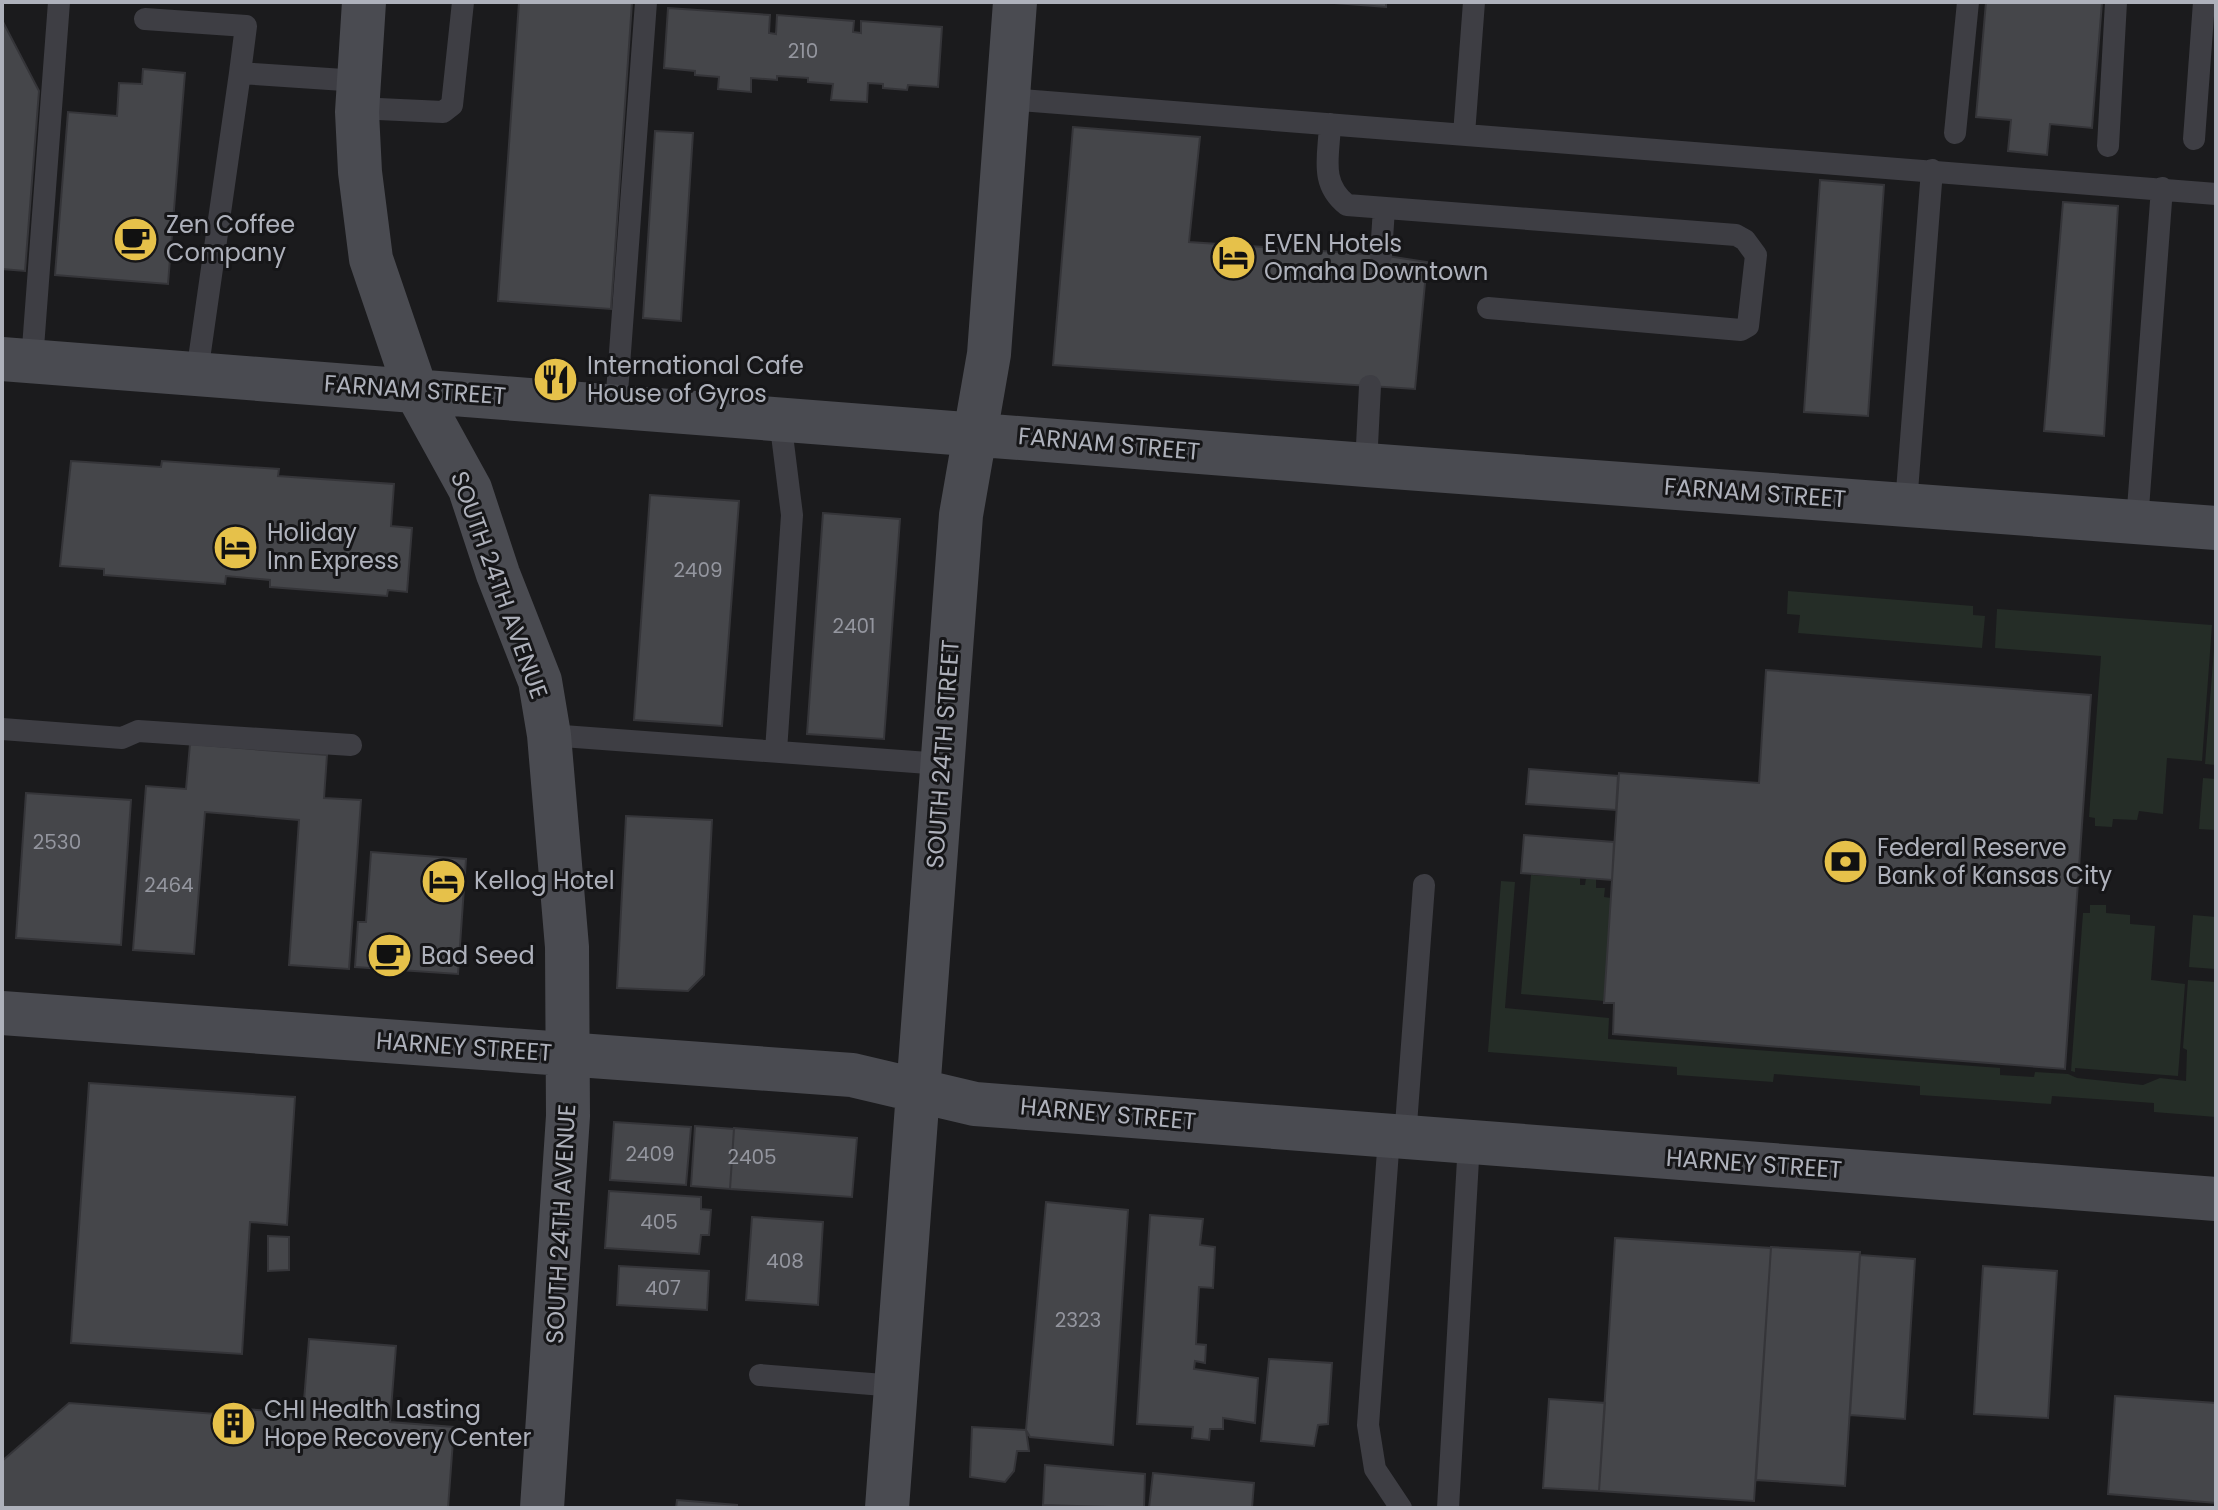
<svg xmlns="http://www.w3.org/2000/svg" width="2218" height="1510" viewBox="0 0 2218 1510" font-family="Poppins,sans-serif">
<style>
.green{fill:#252d27}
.building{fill:#45464a;stroke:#353539;stroke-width:2}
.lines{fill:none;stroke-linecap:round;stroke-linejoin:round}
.service{stroke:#3e3e44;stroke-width:22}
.secondary{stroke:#4a4b51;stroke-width:44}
.labels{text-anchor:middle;stroke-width:6;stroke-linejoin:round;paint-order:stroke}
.number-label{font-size:20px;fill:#94969f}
.poi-label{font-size:24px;fill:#aeb1bb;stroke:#161618;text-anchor:start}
.street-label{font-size:24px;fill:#aeb1bb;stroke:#161618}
</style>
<rect width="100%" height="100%" fill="#1b1b1d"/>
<path class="green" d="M1788 591 1973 606V615L1985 616 1982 648 1798 633 1800 615 1787 614Z
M1997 609 2212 625 2202 761 2167 758 2163 814 2139 811 2137 820 2113 819 2112 827 2095 826V818L2089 817 2101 656 1995 648Z
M2216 623V765L2205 764Z
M2203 778 2216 779V830L2199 829Z
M1531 875 1580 878V885H1585L1586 878 1596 879V888H1605L1604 897 1611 898 1604 1001 1521 994Z
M1501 881 1515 882 1505 1008 1609 1018 1608 1039 2000 1068V1075L2034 1077 2035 1072 2068 1074 2077 1078 2143 1085 2160 1078 2186 1081 2187 1050 2183 1048 2188 980 2216 982V1117L2154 1112V1103L2052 1096 2051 1104 1920 1095V1086L1774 1074 1773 1082 1677 1075V1067L1488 1052Z
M2090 905H2106V913L2130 915V924L2155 926 2151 980 2185 984 2178 1076 2075 1068V1072L2071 1071 2083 913H2090Z
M2193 915 2216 917V969L2189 967Z"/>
<path class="building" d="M519 2H632L611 309 498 301Z
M1321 2H1386V7Z
M1986 2H2102L2092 128 2050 124 2047 155 2008 151 2011 120 1976 117Z
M668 8 770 15 769 33 776 34 777 15 854 21 853 32 861 33V21L942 27 938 87 908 85 907 90 883 88V84L868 83 867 102 831 100 833 84 808 82V78L777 76V80L751 78V92L718 89 719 77 695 75V71L664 68Z
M2 20 39 91 25 271 2 269Z
M143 69 185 73 168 284 55 275 68 112 117 116 119 83 142 84Z
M1073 127 1200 137 1189 242 1381 255 1427 262 1415 389 1053 365Z
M655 131 693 133 681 321 643 318Z
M1820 180 1884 185 1868 416 1804 412Z
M2063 202 2118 206 2104 436 2044 431Z
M71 461 161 467 162 461 279 469 278 476 394 484 391 526 412 528 407 592 388 590 387 596 270 587V580L226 576 225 584 104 575V569L60 566Z
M650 495 739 501 722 726 634 720Z
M823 513 900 519 884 739 807 734Z
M1766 670 2091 695 2065 1069 1613 1034 1614 1003H1604L1619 773 1759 783Z
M190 744 327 755 324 798 361 800 349 969 289 965 299 820 205 812 194 954 133 950 146 786 186 789Z
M1529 769 1618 776 1616 810 1526 804Z
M26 793 131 800 121 945 16 938Z
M626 816 712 820 704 975 688 991 617 988Z
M1524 835 1614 842 1612 880 1521 873Z
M371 852 466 859 458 974 355 967 358 922H366Z
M89 1083 295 1097 287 1225 250 1222 242 1354 71 1343Z
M614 1122 691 1127 686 1185 610 1180Z
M695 1126 734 1129 730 1189 691 1186Z
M734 1128 857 1138 852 1197 730 1189Z
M609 1191 701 1197V1209L711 1210 709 1235H701L699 1254 605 1248Z
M1046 1202 1128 1210 1113 1445 1030 1437 1026 1430Z
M1150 1215 1203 1219 1200 1245 1215 1247 1213 1288 1199 1287 1196 1344 1206 1345 1205 1363 1195 1361 1194 1369 1258 1378 1255 1423 1223 1418V1429H1210L1209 1440 1192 1438 1193 1427 1137 1424Z
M752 1217 823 1222 818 1305 746 1300Z
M268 1236 289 1237V1270L268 1271Z
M1615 1238 1771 1248 1754 1501 1599 1491Z
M1771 1247 1860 1252 1845 1486 1756 1480Z
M1860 1255 1915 1259 1905 1419 1850 1415Z
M619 1266 709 1271 707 1310 617 1305Z
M1983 1266 2057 1271 2048 1418 1974 1414Z
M309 1339 396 1346 390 1422 454 1427 448 1508H2V1461L69 1403 243 1416V1409L303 1413Z
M1269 1359 1332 1363 1328 1424 1318 1425 1314 1446 1261 1441Z
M2115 1396 2216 1403V1503L2108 1494Z
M1549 1399 1605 1403 1599 1491 1543 1488Z
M972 1427 1026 1430 1029 1451H1017L1014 1471 1005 1482 970 1477Z
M1045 1465 1145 1474 1144 1508 1043 1505Z
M1153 1473 1254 1483 1252 1508H1149Z
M677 1500 737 1505V1508H676Z"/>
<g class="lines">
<path class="service" d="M145 19 246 26 240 73
M1008 99 2216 194
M357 108 443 112 452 105 463 2
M1330 124C1329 156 1319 183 1347 205L1736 235 1745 240 1756 255 1748 326 1741 330 1488 308
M1955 133 1968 2
M1464 134 1474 2
M2194 139 2204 2
M2108 146 2116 2
M1381 255 1384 208
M32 361 59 2
M197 373 240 73 359 81
M616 406 646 2
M1366 465 1370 386
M1906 504 1932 170
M2137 522 2162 188
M2 729 122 738 138 731 351 745
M549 735 942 764
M776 751 792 515 780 419
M1389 1137 1368 1425 1375 1469 1401 1508
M1405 1138 1424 885
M760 1375 896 1386
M1448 1508 1469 1142"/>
<path class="secondary" d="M364 2 357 112 360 172 371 259 416 391 470 489 498 574 540 681 549 735 567 947 568 1116 542 1508
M2 359 1366 465 2216 528
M2 1013 852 1075 975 1104 2216 1199
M887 1508 961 515 989 354 1015 2"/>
</g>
<defs>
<symbol id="cafe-disc" viewBox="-11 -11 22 22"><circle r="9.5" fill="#e6c14a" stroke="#161618"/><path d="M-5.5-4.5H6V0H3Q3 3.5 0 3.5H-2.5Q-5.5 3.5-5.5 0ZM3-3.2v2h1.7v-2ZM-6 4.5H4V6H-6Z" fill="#111"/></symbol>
<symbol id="hotel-disc" viewBox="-11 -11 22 22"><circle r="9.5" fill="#e6c14a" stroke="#161618"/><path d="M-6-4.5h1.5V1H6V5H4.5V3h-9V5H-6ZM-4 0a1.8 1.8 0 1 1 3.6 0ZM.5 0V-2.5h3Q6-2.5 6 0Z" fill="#111"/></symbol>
<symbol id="restaurant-disc" viewBox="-11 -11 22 22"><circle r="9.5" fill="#e6c14a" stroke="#161618"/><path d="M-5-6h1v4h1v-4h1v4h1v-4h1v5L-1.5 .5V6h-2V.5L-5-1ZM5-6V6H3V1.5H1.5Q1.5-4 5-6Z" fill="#111"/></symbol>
<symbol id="bank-disc" viewBox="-11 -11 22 22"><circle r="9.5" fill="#e6c14a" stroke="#161618"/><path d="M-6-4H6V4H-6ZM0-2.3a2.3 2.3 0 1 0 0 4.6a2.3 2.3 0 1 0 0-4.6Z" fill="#111"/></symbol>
<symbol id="building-disc" viewBox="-11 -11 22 22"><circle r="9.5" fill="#e6c14a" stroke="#161618"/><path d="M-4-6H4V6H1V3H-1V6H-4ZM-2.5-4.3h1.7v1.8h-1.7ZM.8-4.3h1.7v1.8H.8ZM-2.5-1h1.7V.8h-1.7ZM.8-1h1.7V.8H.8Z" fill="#111"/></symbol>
</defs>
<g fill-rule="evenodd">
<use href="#cafe-disc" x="110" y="214" width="51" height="51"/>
<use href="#hotel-disc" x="1208" y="232" width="51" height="51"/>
<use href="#restaurant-disc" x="530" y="354" width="51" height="51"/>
<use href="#hotel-disc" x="210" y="522" width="51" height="51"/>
<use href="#bank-disc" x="1820" y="836" width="51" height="51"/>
<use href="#hotel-disc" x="418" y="856" width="51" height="51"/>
<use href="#cafe-disc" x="364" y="930" width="51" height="51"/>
<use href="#building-disc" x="208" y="1398" width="51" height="51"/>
</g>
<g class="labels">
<g class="number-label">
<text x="803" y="58">210</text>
<text x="698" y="577">2409</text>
<text x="854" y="633">2401</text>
<text x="57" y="849">2530</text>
<text x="169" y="892">2464</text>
<text x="650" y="1161">2409</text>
<text x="752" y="1164">2405</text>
<text x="659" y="1229">405</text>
<text x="785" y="1268">408</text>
<text x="663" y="1295">407</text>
<text x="1078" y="1327">2323</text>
</g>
<g class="poi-label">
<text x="166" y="233">Zen Coffee<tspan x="166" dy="28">Company</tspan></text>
<text x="1264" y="252">EVEN Hotels<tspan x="1264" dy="28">Omaha Downtown</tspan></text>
<text x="587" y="374">International Cafe<tspan x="587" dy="28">House of Gyros</tspan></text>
<text x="267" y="541">Holiday<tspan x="267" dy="28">Inn Express</tspan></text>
<text x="1877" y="856">Federal Reserve<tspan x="1877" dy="28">Bank of Kansas City</tspan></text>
<text x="474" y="889">Kellog Hotel</text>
<text x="421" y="964">Bad Seed</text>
<text x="264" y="1418">CHI Health Lasting<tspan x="264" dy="28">Hope Recovery Center</tspan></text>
</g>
<g class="street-label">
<text transform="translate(415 390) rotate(4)" y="8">FARNAM STREET</text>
<text transform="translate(1109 444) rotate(5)" y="8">FARNAM STREET</text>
<text transform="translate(1755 493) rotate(4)" y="8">FARNAM STREET</text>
<text transform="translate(499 585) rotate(70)" y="8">SOUTH 24TH AVENUE</text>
<text transform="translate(943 754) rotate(-86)" y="8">SOUTH 24TH STREET</text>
<text transform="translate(464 1047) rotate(4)" y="8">HARNEY STREET</text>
<text transform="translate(1108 1114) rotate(5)" y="8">HARNEY STREET</text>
<text transform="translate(1754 1164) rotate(4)" y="8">HARNEY STREET</text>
<text transform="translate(561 1224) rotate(-87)" y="8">SOUTH 24TH AVENUE</text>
</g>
</g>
<rect width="2218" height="1510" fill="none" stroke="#aeb1bb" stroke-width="8"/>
</svg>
